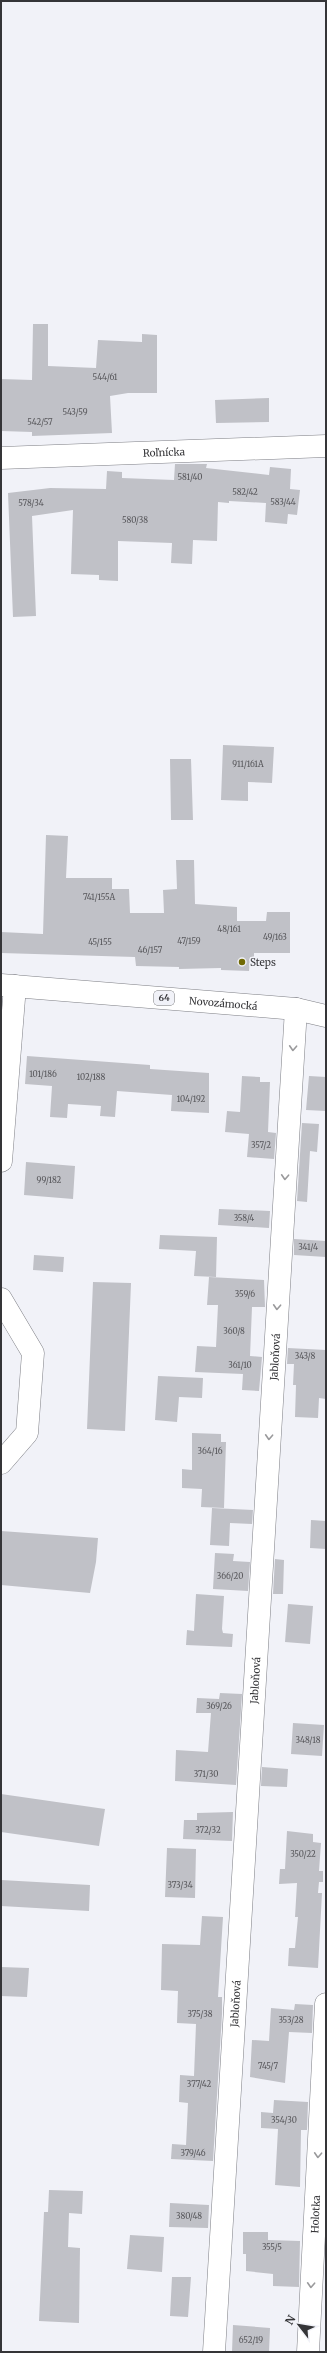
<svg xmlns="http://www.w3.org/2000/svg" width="327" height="2353" viewBox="0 0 327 2353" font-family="Merriweather,serif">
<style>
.building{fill:#c0c1c7}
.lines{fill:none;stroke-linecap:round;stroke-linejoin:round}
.minor-casing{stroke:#7e7f85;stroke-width:23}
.major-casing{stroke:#7e7f85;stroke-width:23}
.minor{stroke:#fff;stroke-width:22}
.major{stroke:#fff;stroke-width:22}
.oneway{stroke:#9a9a9c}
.poi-dot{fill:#716a04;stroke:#f1f2f8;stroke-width:1.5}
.labels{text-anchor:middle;stroke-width:3;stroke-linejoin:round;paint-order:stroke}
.number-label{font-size:8px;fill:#58585c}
.shield{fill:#f1f2f8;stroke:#6d6e72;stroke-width:1}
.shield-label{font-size:9px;font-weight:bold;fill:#353538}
.street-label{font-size:10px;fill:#353538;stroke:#f1f2f8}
.poi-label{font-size:10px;fill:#353538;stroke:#f1f2f8;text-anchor:start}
</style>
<rect width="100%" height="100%" fill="#f1f2f8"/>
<path class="building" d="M33 324H48V366L96 368 98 340 142 342V334L157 335V393H128L110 396 112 433 32 436V432L1 431V379L32 380Z
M269 398V422L216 423 215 400Z
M175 464H207L206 468 269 475 270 467 291 469 290 489 300 490 297 515 288 514 287 524 265 522 266 503 229 501V503L218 502 217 541 193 540 192 564 171 563 172 543 118 541V581L99 580V575L71 574 73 510 32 516 36 616 13 617 8 493 50 488 106 489 107 471 122 472V478L174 480Z
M223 745 274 747 272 783 248 782V801L221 800Z
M170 759H191L193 820H171Z
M46 835 68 836 66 878H112V889H129L130 913H164L163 890 177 889 176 860H194L195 904 237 907V921H266L267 912H290V953H254V958L250 957 249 971 221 970V968L179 969V967L136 966 135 957 1 953V932L43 934Z
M27 1056 150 1065V1069L209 1073V1113L171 1111 172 1095 117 1091 115 1117 100 1116 101 1106 68 1104 67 1118 50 1117 52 1086 25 1084Z
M242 1076 260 1077V1082H270L268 1132 276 1133 274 1159 247 1157 249 1134 225 1132 227 1111 240 1112Z
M309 1076 326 1077V1111L306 1110Z
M302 1123 319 1124 317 1152 310 1151 307 1202 297 1201Z
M26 1162 75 1166 73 1199 24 1195Z
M219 1209 270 1211 269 1228 218 1225Z
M160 1235 217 1237 216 1277 194 1276 196 1251 159 1249Z
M294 1239 326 1241V1257L294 1255Z
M34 1255 64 1257 63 1272 33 1270Z
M209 1277 264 1280 265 1307H252L250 1356 262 1357 259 1391 242 1390 243 1374 195 1372 197 1346 216 1347 218 1305H207Z
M93 1282 131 1283 125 1431 87 1429Z
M288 1348 326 1350V1399L319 1398 318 1418 295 1417 296 1385H293L294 1364H287Z
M158 1376 203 1378 202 1398 179 1397 177 1422 155 1420Z
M192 1433 221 1434V1442H226L224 1508 201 1507 202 1489 182 1488V1469L192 1470Z
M212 1508 253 1510 252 1524 230 1523 229 1546 210 1545Z
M311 1520 326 1521V1549L310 1548Z
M1 1531 98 1538 96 1562 90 1593 1 1585Z
M215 1553 234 1554 233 1561 250 1562 248 1591 213 1589Z
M275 1559 284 1560 283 1594H273Z
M196 1594 224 1596 222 1629 223 1633 233 1634 232 1647 186 1645 187 1630 194 1631Z
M288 1604 313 1606 310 1644 285 1642Z
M220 1693 242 1694 236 1785 175 1781 176 1750 208 1752 211 1713H196L197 1698 219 1699Z
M293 1723 324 1725 322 1756 291 1754Z
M262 1767 288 1769 287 1787 261 1786Z
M1 1794 105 1809 99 1846 1 1832Z
M233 1812 232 1841 183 1839 184 1820H197V1813Z
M287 1831 313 1834V1842L321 1843 319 1871H323V1882H319L318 1893H322L318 1968 288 1966 289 1948H295L298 1917H295L297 1883 279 1884 280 1869H285Z
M167 1848 196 1849 195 1898 165 1897Z
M1 1880 90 1885 89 1911 1 1906Z
M202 1916 223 1917 218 1997H222V2014L213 2161 171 2159 172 2144 186 2145 188 2103 179 2102 180 2075 194 2076 196 2024 177 2023 178 1991 161 1990 162 1944 200 1945Z
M1 1967 29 1968 27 1997 1 1996Z
M295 2004 313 2005 312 2033 289 2032 285 2083 250 2077 252 2040 269 2041 271 2008 294 2010Z
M274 2100 308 2102 307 2130H301L300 2187 275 2185 278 2129 261 2128V2112L273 2113Z
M49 2190 83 2191 82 2214 69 2213 68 2247 80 2248 79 2323 39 2321 44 2212H48Z
M170 2203 209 2205 208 2228 169 2227Z
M243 2232H268V2240L300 2241 299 2287 273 2286V2274L246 2271V2254H243Z
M130 2235 164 2237 162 2272 127 2269Z
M172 2277H191L188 2317 170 2316Z
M233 2325 270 2328 269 2352H232Z"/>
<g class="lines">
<defs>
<g id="minor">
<path id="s1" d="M1 458 326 446"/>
<path d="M1 1161 15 986"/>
<path d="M1 1299 33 1353 27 1433 1 1463"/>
<path id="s2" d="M214 2352 296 1009"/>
<path id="s3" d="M308 2352 326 2004"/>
</g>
<g id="major">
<path id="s4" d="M1 985 296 1009 326 1016"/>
</g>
</defs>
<use href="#minor" class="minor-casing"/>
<use href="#major" class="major-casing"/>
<use href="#minor" class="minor"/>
<use href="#major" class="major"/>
</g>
<defs><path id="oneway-chevron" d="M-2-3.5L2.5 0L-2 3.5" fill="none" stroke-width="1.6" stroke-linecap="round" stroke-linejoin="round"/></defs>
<g class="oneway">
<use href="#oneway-chevron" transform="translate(293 1048) rotate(93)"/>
<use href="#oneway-chevron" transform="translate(285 1177) rotate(93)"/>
<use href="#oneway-chevron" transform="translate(277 1307) rotate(93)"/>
<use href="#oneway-chevron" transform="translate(269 1437) rotate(93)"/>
<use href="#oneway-chevron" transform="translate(318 2155) rotate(93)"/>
<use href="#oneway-chevron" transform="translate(311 2285) rotate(93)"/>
</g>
<circle class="poi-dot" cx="242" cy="962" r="4"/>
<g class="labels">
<g class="number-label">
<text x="105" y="380">544/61</text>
<text x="75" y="415">543/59</text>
<text x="40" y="425">542/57</text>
<text x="190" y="480">581/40</text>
<text x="245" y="495">582/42</text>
<text x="283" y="505">583/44</text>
<text x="31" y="506">578/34</text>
<text x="135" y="523">580/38</text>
<text x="248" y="767">911/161A</text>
<text x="99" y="900">741/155A</text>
<text x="229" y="932">48/161</text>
<text x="275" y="940">49/163</text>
<text x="189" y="944">47/159</text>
<text x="100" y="945">45/155</text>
<text x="150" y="953">46/157</text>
<text x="43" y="1077">101/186</text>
<text x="91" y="1080">102/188</text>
<text x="191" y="1102">104/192</text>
<text x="261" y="1148">357/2</text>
<text x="49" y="1183">99/182</text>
<text x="244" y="1221">358/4</text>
<text x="308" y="1250">341/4</text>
<text x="245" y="1297">359/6</text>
<text x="234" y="1334">360/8</text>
<text x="305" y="1359">343/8</text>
<text x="240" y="1368">361/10</text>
<text x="210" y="1454">364/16</text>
<text x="230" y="1579">366/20</text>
<text x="219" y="1709">369/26</text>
<text x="308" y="1743">348/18</text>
<text x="206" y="1777">371/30</text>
<text x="208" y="1833">372/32</text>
<text x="303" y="1857">350/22</text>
<text x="180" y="1888">373/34</text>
<text x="200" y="2017">375/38</text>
<text x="291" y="2023">353/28</text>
<text x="268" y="2069">745/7</text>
<text x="199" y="2087">377/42</text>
<text x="284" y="2123">354/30</text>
<text x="193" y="2156">379/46</text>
<text x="189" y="2219">380/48</text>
<text x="272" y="2250">355/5</text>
<text x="251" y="2343">652/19</text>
</g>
<rect class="shield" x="154" y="991" width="20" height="14" rx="3"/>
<g class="shield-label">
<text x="164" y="1001">64</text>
</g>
<g class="street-label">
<text dy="4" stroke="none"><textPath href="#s1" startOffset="163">Roľnícka</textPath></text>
<text dy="4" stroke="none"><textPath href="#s4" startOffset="223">Novozámocká</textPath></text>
<text dy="4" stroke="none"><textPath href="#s2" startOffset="997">Jabloňová</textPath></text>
<text dy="4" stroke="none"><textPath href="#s2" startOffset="673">Jabloňová</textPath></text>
<text dy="4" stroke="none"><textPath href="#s2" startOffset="349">Jabloňová</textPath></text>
<text dy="4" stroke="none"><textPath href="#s3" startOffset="138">Holotka</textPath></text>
</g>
<g class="poi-label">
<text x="250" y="966">Steps</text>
</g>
</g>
<rect width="327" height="2353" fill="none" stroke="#353538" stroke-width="4"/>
<g transform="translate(299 2325) rotate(301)" stroke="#f1f2f8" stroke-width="3" paint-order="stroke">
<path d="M0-3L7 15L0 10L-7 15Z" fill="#353538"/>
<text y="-6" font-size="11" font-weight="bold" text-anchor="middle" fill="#353538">N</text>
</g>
</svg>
